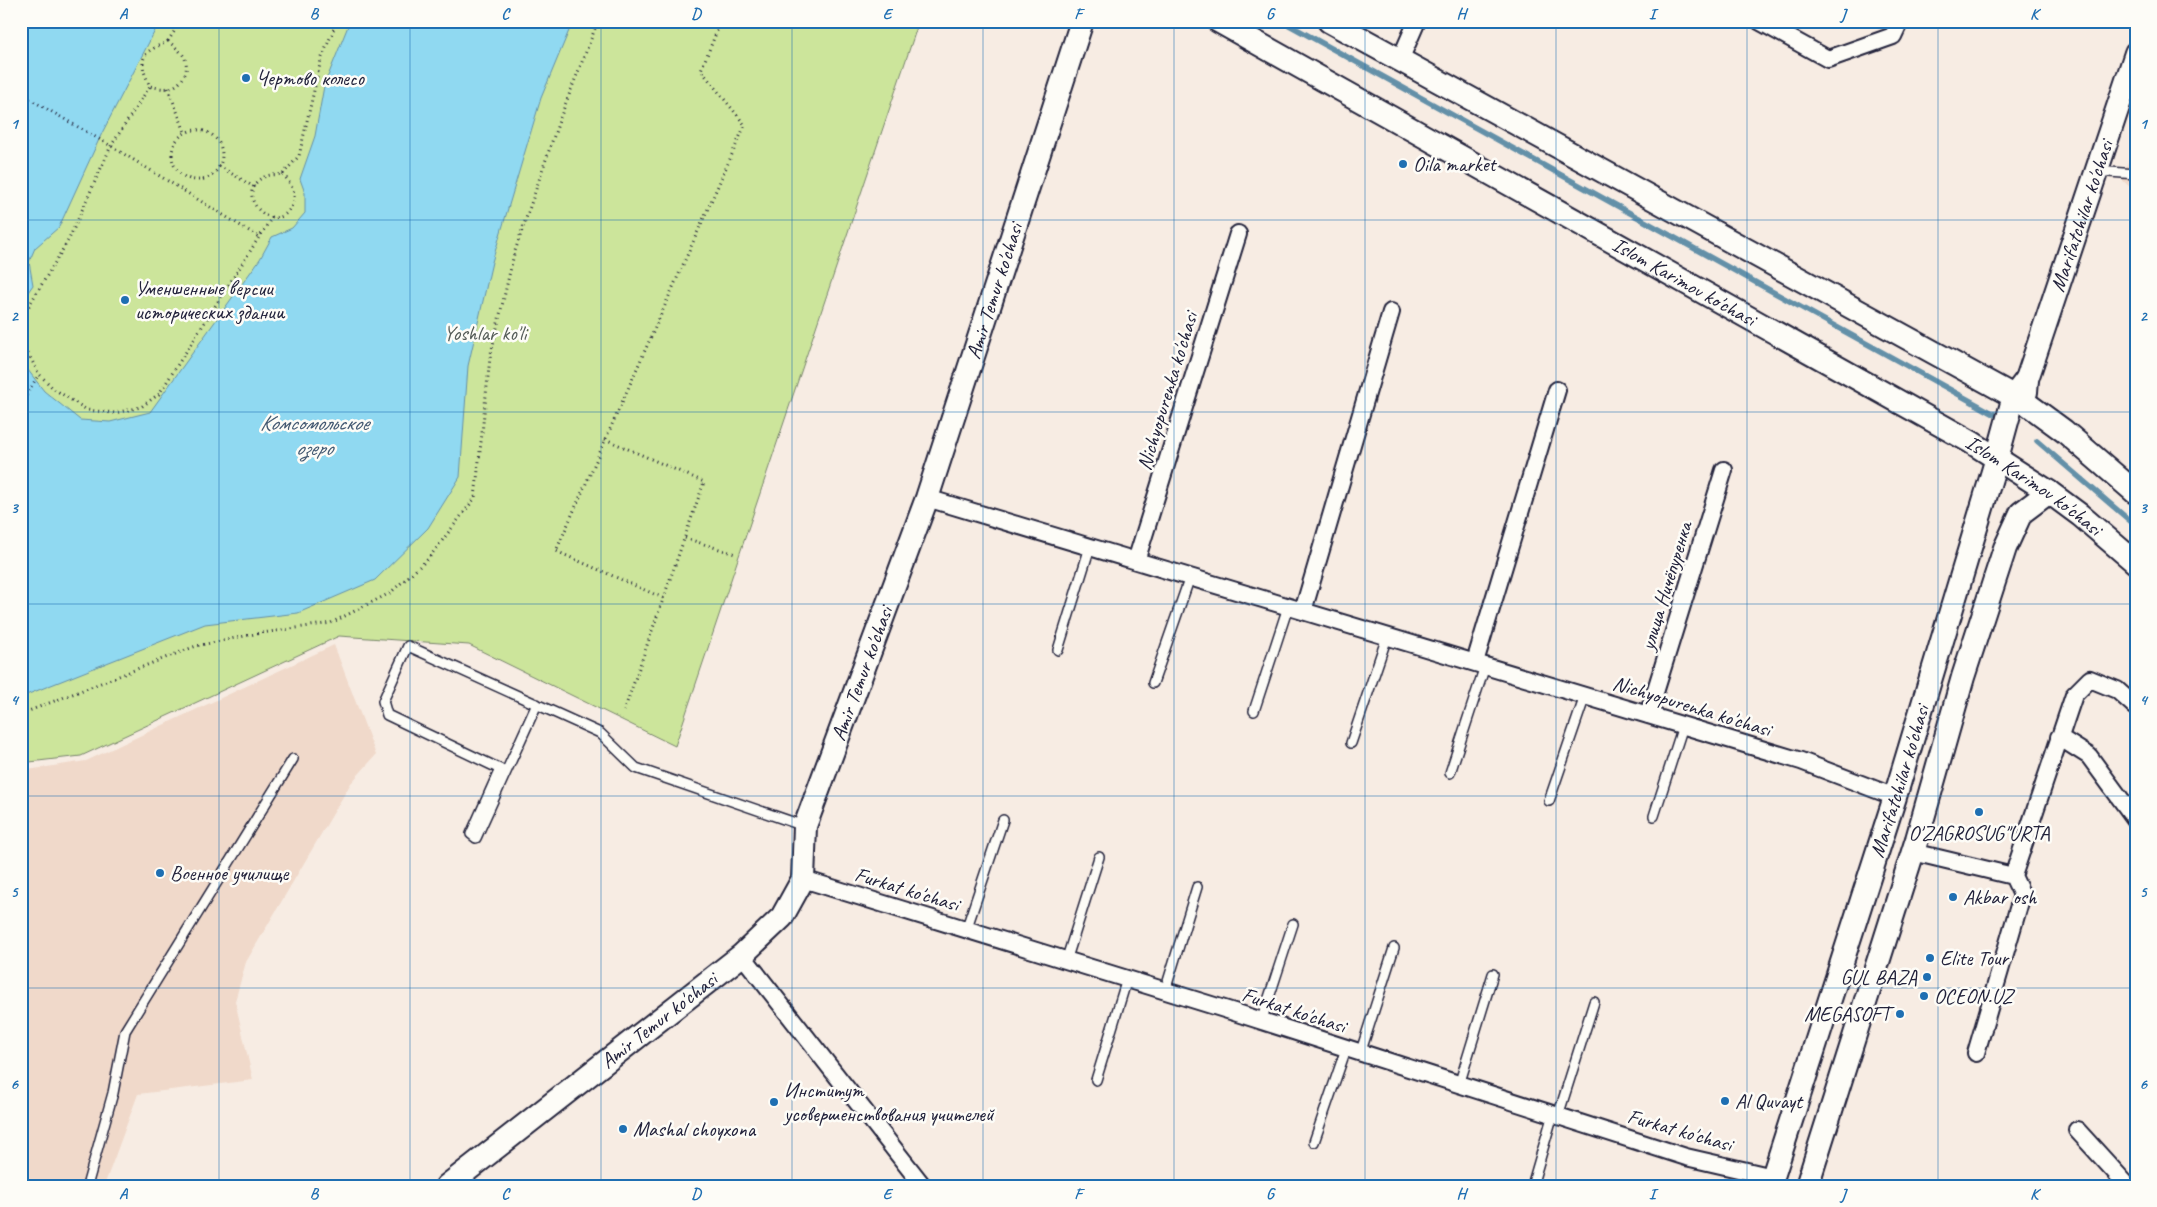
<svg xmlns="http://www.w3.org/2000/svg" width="2157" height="1207" viewBox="0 0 2157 1207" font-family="Caveat,sans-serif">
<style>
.built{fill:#f0d9ca}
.green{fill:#cce59b;stroke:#77846b}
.water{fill:#90d9f1;stroke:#6490a8}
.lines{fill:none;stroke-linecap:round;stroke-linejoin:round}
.stream{stroke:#6490a8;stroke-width:5.5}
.lane-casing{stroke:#22223b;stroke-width:12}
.street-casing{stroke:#22223b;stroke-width:20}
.secondary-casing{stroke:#22223b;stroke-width:26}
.path{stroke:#22223b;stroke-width:3;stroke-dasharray:1 4;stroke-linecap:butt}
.lane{stroke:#fdfcf7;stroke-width:9}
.street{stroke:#fdfcf7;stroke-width:16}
.secondary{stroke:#fdfcf7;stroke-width:22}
.grid{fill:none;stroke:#1f6fb2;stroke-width:1;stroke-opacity:0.55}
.poi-dot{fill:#1f6fb2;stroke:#fdfcf7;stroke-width:2}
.labels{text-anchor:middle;stroke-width:5;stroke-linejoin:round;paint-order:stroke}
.poi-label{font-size:21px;fill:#22223b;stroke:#fdfcf7;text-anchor:start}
.street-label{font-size:21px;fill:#22223b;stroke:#fdfcf7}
.park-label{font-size:21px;fill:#555c58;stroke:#fdfcf7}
.water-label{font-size:22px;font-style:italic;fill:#435972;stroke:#fdfcf7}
.neatline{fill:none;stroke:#1f6fb2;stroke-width:2}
.grid-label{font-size:16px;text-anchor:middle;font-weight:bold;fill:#1f6fb2}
</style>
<rect width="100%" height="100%" fill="#f7ece3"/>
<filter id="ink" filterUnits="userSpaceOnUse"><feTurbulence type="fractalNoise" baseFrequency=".02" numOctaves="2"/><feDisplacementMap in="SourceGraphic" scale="10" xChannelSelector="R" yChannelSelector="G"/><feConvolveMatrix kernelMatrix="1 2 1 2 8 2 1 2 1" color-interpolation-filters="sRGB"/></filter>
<g filter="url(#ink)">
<path class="built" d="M2136 136V192L2122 180Z
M334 645 376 755 351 783 246 962 235 1001 253 1080 138 1094 104 1186H21V771L86 761Z"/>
<path class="green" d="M21 21H919L675 746 469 645 339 636 81 756 21 763Z"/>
<path class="water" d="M21 21H160L102 133 59 227 35 248 29 262 33 285 21 302Z
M350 21H573L541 98 492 262 468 366 460 477 428 528 375 580 298 613 205 624 21 697V361L44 391 80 420 110 422 150 412 260 259 272 237 292 228 305 213V193L300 179 315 136 324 86Z"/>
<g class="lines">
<path class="stream" d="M1282 21 1996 415
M2037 441 2136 526"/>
<defs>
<path id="lane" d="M2096 171 2136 174
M1058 650 1090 547
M1153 683 1190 577
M537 704 476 838 471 834 500 769 387 715 383 701 408 646 600 733 636 768 804 826
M1254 711 1288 607
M1351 743 1387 637
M1450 773 1485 666
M1549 801 1585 696
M1654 816 1683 726
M966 930 1003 820
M1066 961 1099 857
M1165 991 1197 887
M1261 1022 1293 924
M1360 1054 1394 948
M1096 1080 1127 979
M1459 1085 1493 974
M1558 1116 1594 1002
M1314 1142 1346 1049
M87 1186 113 1093 125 1031 293 759
M1532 1186 1553 1114"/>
<path id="street" d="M1759 21 1828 59 1893 36 1900 21
M1400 60 1417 21
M927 498 1801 761 1895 797
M1136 561 1238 234
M1303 611 1391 312
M1475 662 1557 390
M1648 715 1724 470
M2059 737 2089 756 2136 820
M1913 852 2013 876 2074 695 2090 679 2117 690 2136 707
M803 879 1234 1012 1686 1157 1773 1177
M742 955 923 1186
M1976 1053 2022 895 2013 876
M2077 1130 2128 1186"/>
<g id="secondary">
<path id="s1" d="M1218 21 1971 442 2049 492 2080 515 2136 563"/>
<path d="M1329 21 2026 403 2064 431 2136 493"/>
<path id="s2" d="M2026 392 2027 379 2136 53"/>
<path id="s3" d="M447 1186 742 955 782 917 803 879 805 826 927 498 1082 21"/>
<path id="s4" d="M1770 1186 1895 797 1997 458 2014 396 2027 379"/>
<path d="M1807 1186 1917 839 1963 677 2005 548 2021 513 2049 492"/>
</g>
</defs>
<use href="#lane" class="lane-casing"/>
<use href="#street" class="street-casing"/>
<use href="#secondary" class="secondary-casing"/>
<path class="path" d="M168 41C173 45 179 50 183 55 191 67 184 84 170 88 164 89 157 88 150 86 144 73 136 57 154 48 159 45 164 44 168 41Z
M168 41 181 21
M168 88 185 132
M21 94 111 146 259 237
M172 155a25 25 0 1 1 50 0a25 25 0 1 1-50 0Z
M219 166 254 187
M283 174 299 156 321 60 337 21
M283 174C290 183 298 193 292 205 276 240 230 193 264 177 270 174 277 175 283 174Z
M21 319 69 239 111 146 150 86
M21 340 39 374 54 389 87 410 115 413 141 407 159 394 272 217
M21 404 39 374
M605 439 704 482 624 711
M685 538 735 554
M663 598 556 551 745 125 701 70 721 21
M21 714 196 646 255 634 331 623 390 593 428 559 475 498 490 358 514 254 560 118 598 21"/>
<use href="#lane" class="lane"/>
<use href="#street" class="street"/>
<use href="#secondary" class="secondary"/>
</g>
</g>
<path class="grid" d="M219 21V1186M410 21V1186M601 21V1186M792 21V1186M983 21V1186M1174 21V1186M1365 21V1186M1556 21V1186M1747 21V1186M1938 21V1186M21 220H2136M21 412H2136M21 604H2136M21 796H2136M21 988H2136"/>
<g class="poi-dot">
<circle cx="246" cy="78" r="5"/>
<circle cx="1403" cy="164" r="5"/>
<circle cx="125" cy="300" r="5"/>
<circle cx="1979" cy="812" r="5"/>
<circle cx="160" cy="873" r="5"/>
<circle cx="1953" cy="897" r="5"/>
<circle cx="1930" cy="958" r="5"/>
<circle cx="1927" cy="977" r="5"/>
<circle cx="1924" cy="996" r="5"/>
<circle cx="1900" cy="1014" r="5"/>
<circle cx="1725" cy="1101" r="5"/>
<circle cx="774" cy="1102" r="5"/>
<circle cx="623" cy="1129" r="5"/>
</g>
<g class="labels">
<g class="poi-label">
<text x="256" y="85">Чертово колесо</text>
<text x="1413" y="171">Oila market</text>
<text x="135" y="295">Уменшенные версии<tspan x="135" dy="24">исторических здании</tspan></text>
<text x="1979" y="840" text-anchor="middle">O'ZAGROSUG"URTA</text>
<text x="170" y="880">Военное училище</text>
<text x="1963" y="904">Akbar osh</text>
<text x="1940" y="965">Elite Tour</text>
<text x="1917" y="984" text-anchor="end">GUL BAZA</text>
<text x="1934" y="1003">OCEON.UZ</text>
<text x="1890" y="1021" text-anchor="end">MEGASOFT</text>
<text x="784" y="1097">Институт<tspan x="784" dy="24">усовершенствования учителей</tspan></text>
<text x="1735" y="1108">Al Quvayt</text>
<text x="633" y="1136">Mashal choyxona</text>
</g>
<g class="street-label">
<text dy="7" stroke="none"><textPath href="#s2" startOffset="185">Marifatchilar ko'chasi</textPath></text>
<text dy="7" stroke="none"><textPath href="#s1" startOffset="534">Islom Karimov ko'chasi</textPath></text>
<text dy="7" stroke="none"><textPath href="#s3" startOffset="1094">Amir Temur ko'chasi</textPath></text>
<text transform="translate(1167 391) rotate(-73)" y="7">Nichyopurenka ko'chasi</text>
<text dy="7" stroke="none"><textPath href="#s1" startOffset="939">Islom Karimov ko'chasi</textPath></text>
<text transform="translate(1666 586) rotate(-73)" y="7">улица Ничёпуренка</text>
<text dy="7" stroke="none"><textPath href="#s3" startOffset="689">Amir Temur ko'chasi</textPath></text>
<text transform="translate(1692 706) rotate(17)" y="7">Nichyopurenka ko'chasi</text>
<text dy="7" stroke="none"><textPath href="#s4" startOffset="425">Marifatchilar ko'chasi</textPath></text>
<text transform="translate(907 889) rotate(17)" y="7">Furkat ko'chasi</text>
<text transform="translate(1294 1010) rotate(18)" y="7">Furkat ko'chasi</text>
<text dy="7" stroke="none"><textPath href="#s3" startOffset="269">Amir Temur ko'chasi</textPath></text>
<text transform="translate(1680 1130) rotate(16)" y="7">Furkat ko'chasi</text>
</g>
<g class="park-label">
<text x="485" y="340">Yoshlar ko'li</text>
</g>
<g class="water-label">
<text x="314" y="430">Комсомольское<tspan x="314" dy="25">озеро</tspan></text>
</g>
</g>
<rect width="2157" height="1207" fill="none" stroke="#fdfcf7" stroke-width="55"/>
<rect x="28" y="28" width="2102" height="1152" class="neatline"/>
<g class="grid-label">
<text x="123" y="19">A</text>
<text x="314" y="19">B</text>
<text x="505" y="19">C</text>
<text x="696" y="19">D</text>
<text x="887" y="19">E</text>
<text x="1078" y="19">F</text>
<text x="1270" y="19">G</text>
<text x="1461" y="19">H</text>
<text x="1652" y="19">I</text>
<text x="1843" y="19">J</text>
<text x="2034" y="19">K</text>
<text x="14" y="129">1</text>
<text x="2143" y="129">1</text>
<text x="14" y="321">2</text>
<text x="2143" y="321">2</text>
<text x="14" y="513">3</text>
<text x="2143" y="513">3</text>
<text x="14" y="705">4</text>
<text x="2143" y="705">4</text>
<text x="14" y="897">5</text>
<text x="2143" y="897">5</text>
<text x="14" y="1089">6</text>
<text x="2143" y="1089">6</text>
<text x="123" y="1199">A</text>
<text x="314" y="1199">B</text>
<text x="505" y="1199">C</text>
<text x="696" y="1199">D</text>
<text x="887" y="1199">E</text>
<text x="1078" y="1199">F</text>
<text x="1270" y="1199">G</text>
<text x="1461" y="1199">H</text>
<text x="1652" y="1199">I</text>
<text x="1843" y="1199">J</text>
<text x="2034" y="1199">K</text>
</g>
</svg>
